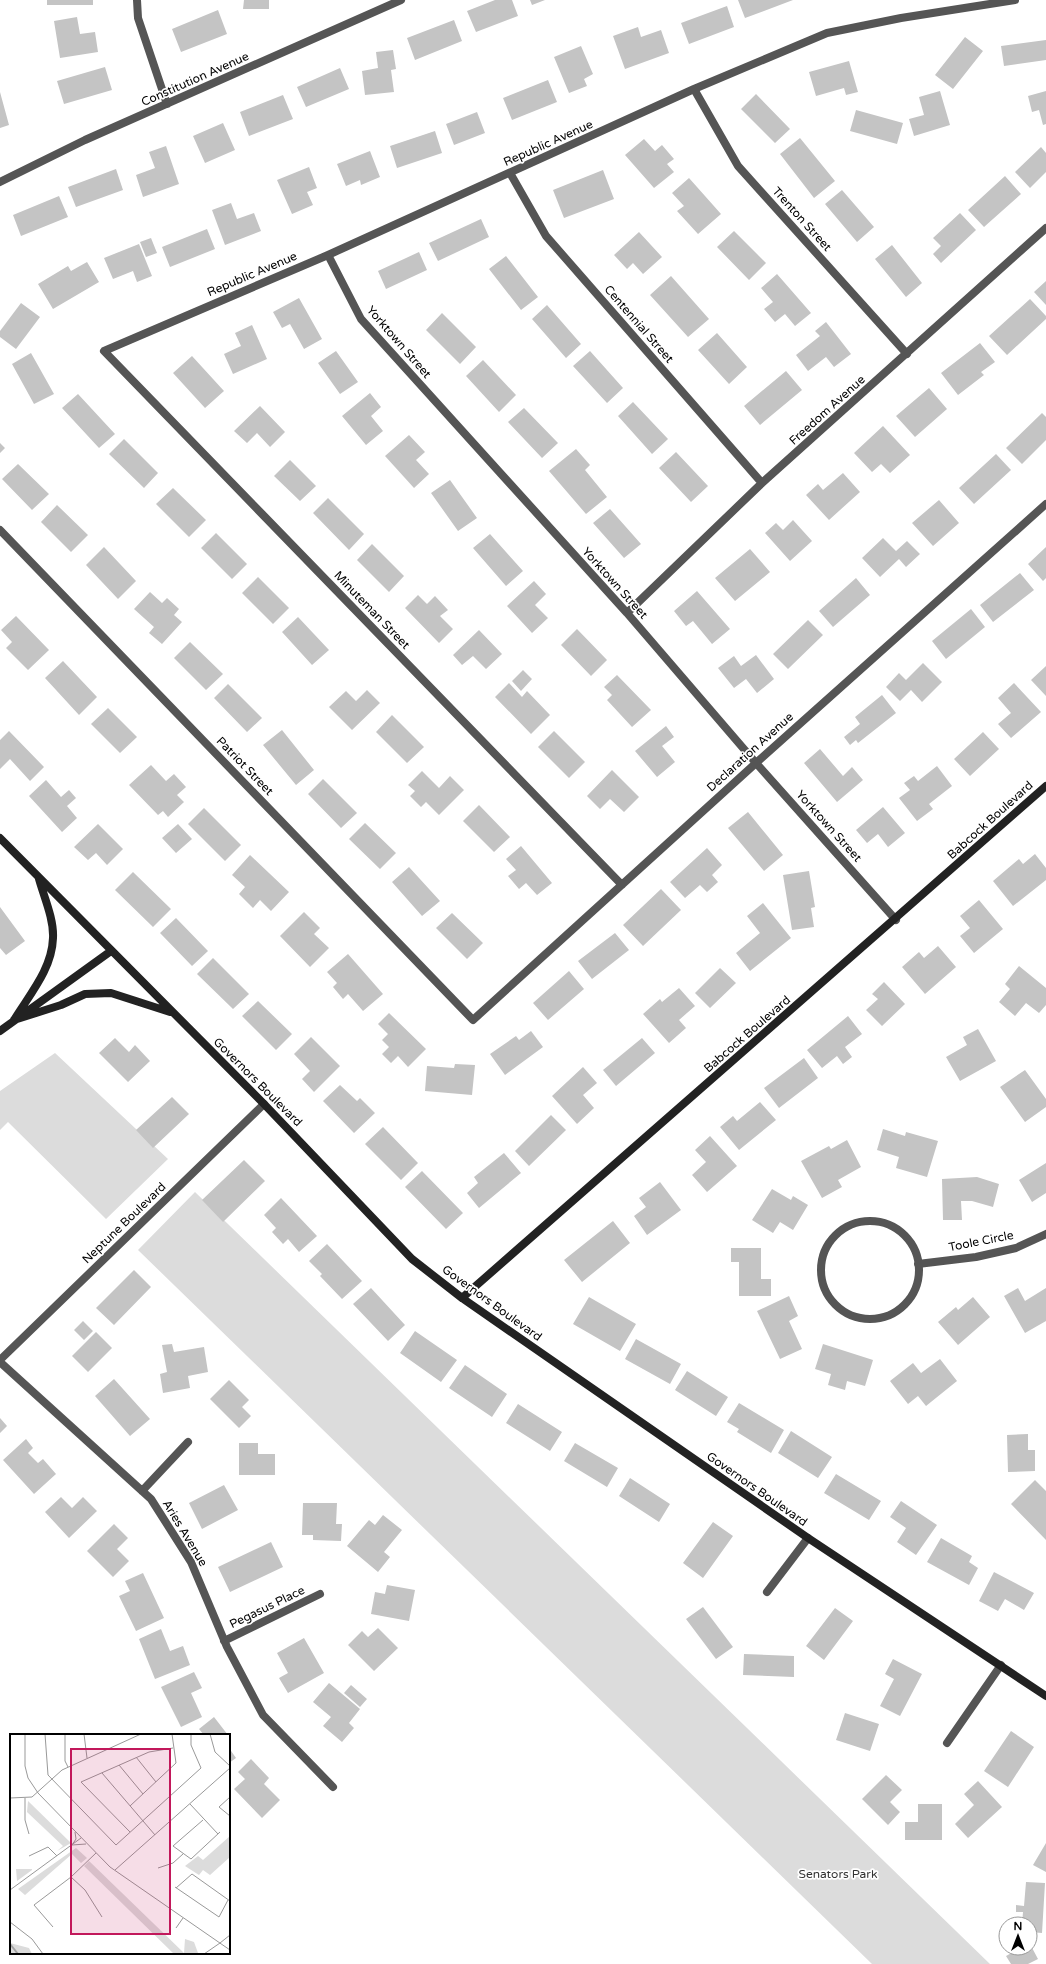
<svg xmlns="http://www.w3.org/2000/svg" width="1046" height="1964" viewBox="0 0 1046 1964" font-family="'Varela Round',sans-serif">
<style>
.green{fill:#dcdcdc}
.building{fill:#c4c4c4}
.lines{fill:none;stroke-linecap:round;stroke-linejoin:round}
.street{stroke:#555;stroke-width:8}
.secondary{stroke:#222;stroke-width:8}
.labels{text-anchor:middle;stroke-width:3.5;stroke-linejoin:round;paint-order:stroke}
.street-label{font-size:12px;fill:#000;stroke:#fff}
.park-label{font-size:12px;fill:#333;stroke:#fff}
.inset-river{fill:none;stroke:#a3a3a3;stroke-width:2}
.inset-road{fill:none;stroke:#999;stroke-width:1}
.view{fill:#c2185b;fill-opacity:0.15;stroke:#c2185b;stroke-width:2}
.inset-edge{fill:none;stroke:#000;stroke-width:2}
</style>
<rect width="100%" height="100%" fill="#fff"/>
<path class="green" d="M55 1053 168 1159 106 1219 8 1122 0 1130V1091Z
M195 1192 990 1964H872L138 1250Z"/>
<path class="building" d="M47 0H93V5H47Z
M244 0H269V9H243Z
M495 0H512L518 16 476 32 467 11Z
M530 0H545L532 5Z
M738 0H793L745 18Z
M727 6 734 27 689 44 681 23Z
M218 10 227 34 181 52 172 29Z
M77 17 80 34 95 32 98 52 60 58 54 21Z
M454 20 462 41 415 60 407 38Z
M638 27 641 37 661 30 669 53 625 69 613 36Z
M965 37 983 51 953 89 935 75Z
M1046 40V60L1004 66 1001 46Z
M581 46 593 74 584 79 587 86 569 93 554 57Z
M393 50 396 69 391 70 394 92 365 95 362 71 378 68 376 52Z
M849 61 858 92 846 95 844 88 816 96 809 72Z
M105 67 112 90 64 104 57 81Z
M340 68 349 89 306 107 297 87Z
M548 80 557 102 512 120 503 98Z
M940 91 950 125 914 136 909 119 924 115 919 97Z
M1046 91V124L1043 125 1039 110 1032 112 1028 96Z
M0 92 9 125 0 128Z
M756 94 790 129 775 143 741 109Z
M283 95 293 119 249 136 240 112Z
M856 110 903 123 897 144 850 131Z
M477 112 485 133 454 145 446 124Z
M223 123 235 150 205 163 193 136Z
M435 131 442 153 397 168 390 146Z
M800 138 835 181 814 198 780 154Z
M644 139 655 151 662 145 674 159 667 164 674 172 654 188 625 155Z
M166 146 179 184 143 197 136 175 155 168 149 152Z
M1041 147 1046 153V172L1030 188 1015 172Z
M370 151 380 177 361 185 360 180 346 186 337 164Z
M309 167 317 188 307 192 313 205 292 214 277 180Z
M116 169 123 190 76 207 68 187Z
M603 170 614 199 564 218 553 190Z
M1005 176 1021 194 984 227 968 210Z
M689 178 721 214 698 234 677 211 684 206 672 193Z
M842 190 874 227 857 242 825 204Z
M59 196 68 217 21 236 13 215Z
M231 203 237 219 254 213 261 231 225 245 212 210Z
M960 213 976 230 941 263 933 254 941 246 933 238Z
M481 219 489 237 438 261 429 243Z
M207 229 215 249 170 267 162 247Z
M734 231 766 263 749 280 717 247Z
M639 232 662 257 643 274 633 263 627 269 614 255Z
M151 238 157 253 146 257 140 242Z
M139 244 152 276 137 282 133 271 113 279 104 258Z
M892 245 922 283 906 297 875 259Z
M419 252 427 270 386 289 378 271Z
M506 256 538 297 521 310 489 269Z
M87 262 99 282 53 309 38 284 68 266 71 271Z
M777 274 811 313 795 326 785 314 775 322 764 309 773 302 761 288Z
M671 276 709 319 688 337 650 295Z
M1046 281V305L1034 292Z
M299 298 322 339 304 349 290 324 282 328 273 312Z
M1030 299 1046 316V319L1007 355 989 336Z
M21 303 40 317 16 349 0 337V331Z
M547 305 581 344 566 358 532 319Z
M442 313 476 347 460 364 426 330Z
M826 322 851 354 834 367 826 357 808 371 796 355 820 336 815 331Z
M252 325 267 359 233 374 224 354 241 346 235 333Z
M717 333 747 367 729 384 698 350Z
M980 343 995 362 981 372 984 375 958 395 941 373Z
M336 351 358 382 340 394 318 363Z
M590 351 623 388 607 403 573 366Z
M31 353 54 394 34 404 12 364Z
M192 356 224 391 205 408 173 373Z
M483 360 516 395 499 412 466 376Z
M786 371 802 390 760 425 744 406Z
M929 388 947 409 915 437 896 416Z
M370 393 381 407 371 416 383 431 366 445 342 416Z
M78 394 115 434 99 448 62 408Z
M633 402 668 439 652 454 618 416Z
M260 406 285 432 270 447 257 433 247 443 234 431Z
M524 408 558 443 542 458 508 422Z
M1042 413 1046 417V440L1022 464 1006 448Z
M883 426 910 455 890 473 881 464 872 472 854 453Z
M409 435 425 452 416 460 429 474 414 488 385 456Z
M124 439 158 473 144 488 109 454Z
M0 443 5 448 0 453Z
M576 449 590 465 585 470 607 497 586 514 549 471Z
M676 452 708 486 691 502 659 468Z
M996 454 1011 470 974 504 959 488Z
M290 460 316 486 300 501 274 476Z
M18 464 49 494 32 510 2 479Z
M843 473 860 492 829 520 806 495 818 484 823 490Z
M450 480 477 518 458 531 431 493Z
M173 488 206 520 189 537 156 504Z
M328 498 364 534 349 550 313 513Z
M939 500 959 523 933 546 912 523Z
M57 505 88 535 71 552 41 522Z
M610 509 641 544 624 558 593 523Z
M793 520 812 541 790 561 765 533 776 523 783 530Z
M216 533 247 564 232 579 201 548Z
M490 534 523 571 506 586 473 548Z
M883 538 896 551 907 541 920 554 906 567 899 559 880 577 862 558Z
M372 544 404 576 389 592 357 560Z
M104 547 136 581 118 599 86 565Z
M1046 547V578L1043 581 1028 564Z
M750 549 770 572 735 601 715 578Z
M1020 573 1034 590 993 622 980 605Z
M258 577 289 608 273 624 242 593Z
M856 578 870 595 833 627 819 611Z
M534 581 546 594 535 605 548 618 532 633 507 606Z
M697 591 730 629 712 644 693 621 686 626 674 611Z
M150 592 162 603 167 598 179 609 174 615 182 622 162 644 149 633 154 627 134 609Z
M418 595 427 604 435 596 448 610 440 616 453 629 439 643 405 608Z
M971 609 985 627 946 659 932 641Z
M16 616 49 650 28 670 6 648 12 642 1 630Z
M298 617 329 650 312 665 282 632Z
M808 620 823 635 788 669 773 654Z
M577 629 607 660 591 676 561 645Z
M479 630 502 654 486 669 473 656 462 665 453 655Z
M190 642 223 674 206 690 174 658Z
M756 655 774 679 757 693 746 679 734 688 718 668 734 656 741 666Z
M63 661 97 697 79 715 45 678Z
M923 663 942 682 922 702 911 690 900 701 886 687 899 673 906 680Z
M1046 666V696L1031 680Z
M523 670 532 679 521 691 512 681Z
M617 675 651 710 632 727 607 700 612 695 604 687Z
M509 683 522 697 527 691 550 715 531 734 495 697Z
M1014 683 1041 712 1011 738 998 724 1011 713 998 698Z
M228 684 262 718 247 732 214 698Z
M367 690 380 703 352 730 329 707 346 691 356 701Z
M882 695 896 713 858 743 856 740 850 745 844 737 860 724 855 717Z
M108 708 137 737 120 753 91 724Z
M392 715 424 747 407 763 376 732Z
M666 726 674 737 662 746 675 762 657 777 635 751Z
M282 730 314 770 296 785 263 745Z
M9 731 44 767 30 781 10 759 0 769V740Z
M554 731 585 762 569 778 538 747Z
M983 732 999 749 970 776 954 759Z
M820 749 843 776 852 767 863 780 837 802 804 763Z
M151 765 166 781 174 774 186 787 177 795 184 802 168 817 163 811 158 815 129 785Z
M937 766 952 786 929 804 933 809 917 821 899 798 910 790 904 783 914 776 918 781Z
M612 770 639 797 624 812 610 799 600 809 587 796Z
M422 771 439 788 450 776 464 790 439 815 426 802 421 807 410 796 415 791 408 785Z
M323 779 357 813 341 828 308 794Z
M46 780 61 797 69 790 76 798 67 806 77 818 62 832 29 796Z
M479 805 510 837 494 852 463 821Z
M883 807 905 833 888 847 878 834 867 843 856 830Z
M204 808 241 845 225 861 188 824Z
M748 812 783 855 764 871 728 828Z
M365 823 396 853 380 869 349 839Z
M98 824 123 849 107 865 96 853 88 860 74 847Z
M178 824 192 839 176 853 162 838Z
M521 846 552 883 537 895 526 883 519 889 508 876 516 870 506 859Z
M707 848 722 865 712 875 718 882 707 892 700 885 685 898 670 882Z
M1035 854 1046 868V880L1013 906 993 881 1019 859 1023 864Z
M250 855 289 892 271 911 260 900 253 908 239 894 245 887 232 875Z
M409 867 440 901 422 916 392 882Z
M809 871 815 907 811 908 814 927 792 930 783 875Z
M133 872 171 909 153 927 115 890Z
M661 889 681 910 643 946 623 925Z
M979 900 1003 929 974 953 960 936 970 928 960 916Z
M763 903 791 938 750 971 736 953 760 933 747 916Z
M0 907 25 941 6 955 0 948Z
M304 912 320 928 314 934 329 948 310 967 280 936Z
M452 913 483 943 467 959 436 928Z
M176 918 208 951 192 966 160 933Z
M615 933 629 950 592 979 578 961Z
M938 946 956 967 925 994 902 967 919 952 924 958Z
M348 954 383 994 363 1011 348 994 343 999 333 987 337 983 327 972Z
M213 958 249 994 233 1009 197 974Z
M1019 966 1046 988V1005L1039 1013 1026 1003 1015 1016 999 1002 1010 989 1005 984Z
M720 968 736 983 710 1008 695 993Z
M569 971 584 989 548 1020 533 1003Z
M884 982 905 1004 882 1026 866 1010 878 999 872 994Z
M679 988 695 1006 679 1020 686 1028 669 1043 643 1014 660 999 662 1002Z
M258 1001 292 1034 276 1050 242 1016Z
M389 1013 426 1049 408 1067 398 1056 391 1063 382 1054 389 1047 382 1040 388 1034 378 1024Z
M848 1016 862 1034 845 1047 852 1057 843 1064 837 1056 822 1068 807 1050Z
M978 1029 996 1061 960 1081 946 1057 967 1045 963 1037Z
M531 1031 543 1047 505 1075 490 1054 516 1036 519 1040Z
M311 1037 340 1066 314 1092 302 1079 310 1071 294 1054Z
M115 1038 129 1052 135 1045 150 1061 128 1082 99 1053Z
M642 1038 655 1053 616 1086 603 1070Z
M804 1058 818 1078 779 1108 764 1088Z
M455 1064 475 1065 472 1095 425 1091 427 1066 454 1068Z
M583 1067 597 1083 583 1095 594 1108 577 1124 552 1096Z
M1025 1070 1046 1099V1107L1025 1122 1000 1087Z
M340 1085 357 1101 360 1098 375 1113 354 1133 323 1101Z
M172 1097 189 1114 153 1148 136 1130Z
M760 1102 776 1120 739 1150 720 1127 733 1116 737 1121Z
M551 1115 566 1130 529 1166 515 1151Z
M383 1127 418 1163 401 1180 365 1144Z
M883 1129 905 1136 906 1132 938 1141 927 1177 896 1168 899 1157 877 1150Z
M710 1136 737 1166 707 1192 692 1175 706 1162 695 1150Z
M847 1140 861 1167 838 1180 842 1187 822 1198 801 1161 829 1146 831 1149Z
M504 1153 521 1173 479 1208 467 1193 478 1183 474 1177Z
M244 1160 265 1181 223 1222 202 1200Z
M1046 1163V1193L1032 1202 1019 1180Z
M422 1171 463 1213 446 1229 405 1187Z
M977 1177 999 1184 993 1207 972 1201H961L962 1220H943L942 1179Z
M660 1182 681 1210 647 1235 634 1216 646 1207 639 1198Z
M772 1189 791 1200 793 1196 808 1205 793 1230 780 1222 773 1233 752 1220Z
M281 1198 317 1236 299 1252 288 1239 283 1244 272 1232 276 1228 264 1215Z
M613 1221 630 1243 582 1282 564 1260Z
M327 1244 362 1281 342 1299 320 1276 322 1274 309 1261Z
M731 1248H761V1279H771V1296H739V1262H731Z
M134 1270 151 1287 114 1325 96 1308Z
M371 1288 405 1325 388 1341 353 1304Z
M1018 1288 1025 1301 1046 1288V1321L1025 1333 1004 1296Z
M789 1296 798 1316 789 1321 802 1349 780 1359 757 1311Z
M589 1297 636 1324 620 1351 573 1324Z
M973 1297 990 1317 958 1345 938 1322 956 1307 958 1310Z
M83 1321 93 1331 84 1340 74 1330Z
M415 1331 457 1360 441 1382 400 1353Z
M96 1332 112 1348 88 1372 72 1356Z
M636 1339 681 1364 670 1384 625 1359Z
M172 1344 174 1352 204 1347 208 1372 188 1376 190 1388 163 1393 160 1374 167 1372 162 1345Z
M823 1344 873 1360 865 1386 847 1381 845 1390 828 1385 831 1374 815 1369Z
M940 1359 957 1381 926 1406 918 1396 908 1404 890 1381 913 1363 921 1373Z
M465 1365 507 1394 492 1417 449 1388Z
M687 1371 728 1397 716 1416 675 1390Z
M114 1379 150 1419 130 1436 95 1396Z
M229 1380 249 1400 242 1407 251 1416 239 1428 210 1399Z
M739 1403 784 1430 771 1453 737 1432 739 1429 727 1422Z
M518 1404 562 1432 550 1451 506 1423Z
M0 1418 7 1426 0 1433Z
M791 1431 832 1457 818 1478 778 1453Z
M1028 1434V1450H1035V1471L1008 1472 1007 1435Z
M26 1439 33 1448 28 1453 38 1463 43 1459 56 1474 34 1494 3 1460Z
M239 1443H258V1454H275V1475H239Z
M575 1443 618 1468 607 1487 564 1461Z
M836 1474 881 1501 869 1520 824 1493Z
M630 1478 670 1504 659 1522 619 1496Z
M1035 1480 1046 1491V1540L1011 1504Z
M224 1485 238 1510 202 1529 189 1503Z
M61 1497 72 1508 83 1497 97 1511 69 1538 45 1512Z
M901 1501 937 1525 916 1555 897 1542 906 1528 890 1517Z
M303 1503H337L336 1524H342L341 1541 313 1540V1535H302Z
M383 1515 402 1530 384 1552 390 1557 378 1572 347 1546 369 1520 375 1525Z
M713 1522 733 1536 703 1578 683 1563Z
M114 1524 128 1538 117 1549 129 1561 113 1577 87 1551Z
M941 1538 972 1556 969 1562 978 1568 969 1585 927 1562Z
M271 1542 283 1567 230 1592 218 1567Z
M994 1572 1034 1593 1024 1610 1005 1599 998 1611 979 1601Z
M143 1573 164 1618 136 1631 119 1596 130 1591 125 1581Z
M387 1585 415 1590 409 1621 371 1614 375 1592 385 1594Z
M703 1607 733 1647 716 1659 686 1619Z
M835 1608 853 1621 824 1660 806 1646Z
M378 1628 398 1648 374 1671 348 1645 362 1631 368 1637Z
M161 1629 170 1651 183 1646 190 1665 155 1679 139 1639Z
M304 1638 324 1673 288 1693 279 1678 288 1673 277 1653Z
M744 1654 794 1656V1677L743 1675Z
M893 1659 922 1674 900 1716 880 1706 894 1679 885 1674Z
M194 1672 202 1688 191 1693 202 1717 181 1727 161 1687Z
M329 1683 360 1709 349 1723 354 1728 342 1742 323 1726 331 1717 313 1702Z
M351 1685 367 1699 360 1707 344 1693Z
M845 1713 879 1724 870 1751 836 1740Z
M214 1717 228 1735H204L199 1729Z
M1011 1731 1034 1747 1008 1787 984 1771Z
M229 1748 236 1758 229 1763Z
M251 1759 269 1778 264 1784 280 1800 262 1818 234 1789 245 1779 238 1772Z
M886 1775 902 1790 890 1802 900 1812 888 1825 862 1799Z
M978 1781 1002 1807 968 1838 955 1824 974 1805 964 1794Z
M918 1804H942V1840H905V1822H918Z
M1046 1843V1872L1033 1865Z
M1026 1882 1045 1883 1042 1933 1030 1932V1924H1022L1023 1912H1016V1905L1024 1906Z
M1030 1944 1038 1959 1028 1964H1011L1006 1956 1021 1948H1030Z"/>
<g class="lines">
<path class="street" d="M137 0 138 18 167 104
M694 89 738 166 907 354
M510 173 546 236 762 483
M0 182 85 140 401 0
M328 255 361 319 627 613 756 763 896 920
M0 530 473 1020 756 763 1046 504
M627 613 762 483 1046 228
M622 885 104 351 328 255 694 89 827 33 901 18 1015 0
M821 1270a49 49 0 1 1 98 0a49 49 0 1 1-98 0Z
M918 1264 976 1257 1016 1248 1046 1234
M0 1360 264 1104
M0 1362 151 1499 191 1562 227 1647 263 1715 333 1787
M142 1491 188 1442
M767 1592 808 1538
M224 1641 320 1594
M947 1743 1001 1665"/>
<path class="secondary" d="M0 838 264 1104 412 1259 462 1298 808 1538 1046 1696
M14 1020 61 1005 85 994 111 993 170 1012
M14 1020C30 994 52 969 53 938 54 919 44 897 39 879
M0 1031 111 951
M462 1298 1046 786"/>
</g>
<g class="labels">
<g class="street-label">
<text transform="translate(195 79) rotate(-24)" y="4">Constitution Avenue</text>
<text transform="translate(548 143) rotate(-24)" y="4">Republic Avenue</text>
<text transform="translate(802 219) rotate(48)" y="4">Trenton Street</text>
<text transform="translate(252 274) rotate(-23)" y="4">Republic Avenue</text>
<text transform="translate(639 324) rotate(49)" y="4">Centennial Street</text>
<text transform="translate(399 342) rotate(49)" y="4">Yorktown Street</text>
<text transform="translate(827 410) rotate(-42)" y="4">Freedom Avenue</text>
<text transform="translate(615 583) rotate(48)" y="4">Yorktown Street</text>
<text transform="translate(372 610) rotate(46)" y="4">Minuteman Street</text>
<text transform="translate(750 752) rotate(-42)" y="4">Declaration Avenue</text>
<text transform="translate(245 766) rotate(46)" y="4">Patriot Street</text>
<text transform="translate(990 820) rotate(-42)" y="4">Babcock Boulevard</text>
<text transform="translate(829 826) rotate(48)" y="4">Yorktown Street</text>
<text transform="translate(747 1034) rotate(-41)" y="4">Babcock Boulevard</text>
<text transform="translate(258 1082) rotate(45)" y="4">Governors Boulevard</text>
<text transform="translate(124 1223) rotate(-44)" y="4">Neptune Boulevard</text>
<text transform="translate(981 1241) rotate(-11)" y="4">Toole Circle</text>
<text transform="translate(492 1303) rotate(36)" y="4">Governors Boulevard</text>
<text transform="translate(757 1489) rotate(35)" y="4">Governors Boulevard</text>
<text transform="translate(185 1533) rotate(59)" y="4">Aries Avenue</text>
<text transform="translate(267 1607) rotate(-26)" y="4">Pegasus Place</text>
</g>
<g class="park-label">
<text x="838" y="1878">Senators Park</text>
</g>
</g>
<g transform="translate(10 1734)">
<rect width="220" height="220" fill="#fff"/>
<path d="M18 67 61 109 47 117 53 112 17 78ZM220 102V123L200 141 193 136 189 141 175 132 188 122 193 126ZM66 114 77 124 71 129 62 120 15 161 8 155ZM79 127 174 219 175 220H164L74 132ZM6 135H22V136L7 147ZM175 205 184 208 188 219H174ZM0 209 19 214 22 220 0 219Z" fill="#dcdcdc"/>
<path class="inset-river" d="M0 210 8 220"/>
<path class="inset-road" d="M15 0V32L18 44 28 59 100 133 220 216M35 0 38 41 106 111 191 34 181 11V0M55 0V27L58 33M74 0 77 24M200 0 205 18 220 32M126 23 146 48M109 31 133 60M92 39 145 101M220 63 209 73 220 82M0 64 22 63 52 36 131 0M15 64V86L19 100M180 70 208 100M120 72 166 29 162 0M193 86 163 112 181 125 210 98M120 98 71 48 139 18 163 14M62 111 76 110M62 111 66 105 65 98M19 122 38 113 47 122M148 134 163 129 173 120M105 136 220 34M61 143 75 156 92 183M165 153 209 183 218 166M166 154 182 140 220 167M0 156 71 104M24 171 61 143 86 119M24 171 43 193M0 188 22 205 33 220M166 194 173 184M210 209 220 201M194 220 210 209"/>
<path class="view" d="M61 15H160V200H61Z"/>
<rect width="220" height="220" class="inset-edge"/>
</g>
<g transform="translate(1018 1936)"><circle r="19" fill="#ffffff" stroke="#999999"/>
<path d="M0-3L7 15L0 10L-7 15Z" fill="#000000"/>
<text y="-6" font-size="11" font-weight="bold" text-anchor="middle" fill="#000000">N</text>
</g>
</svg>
